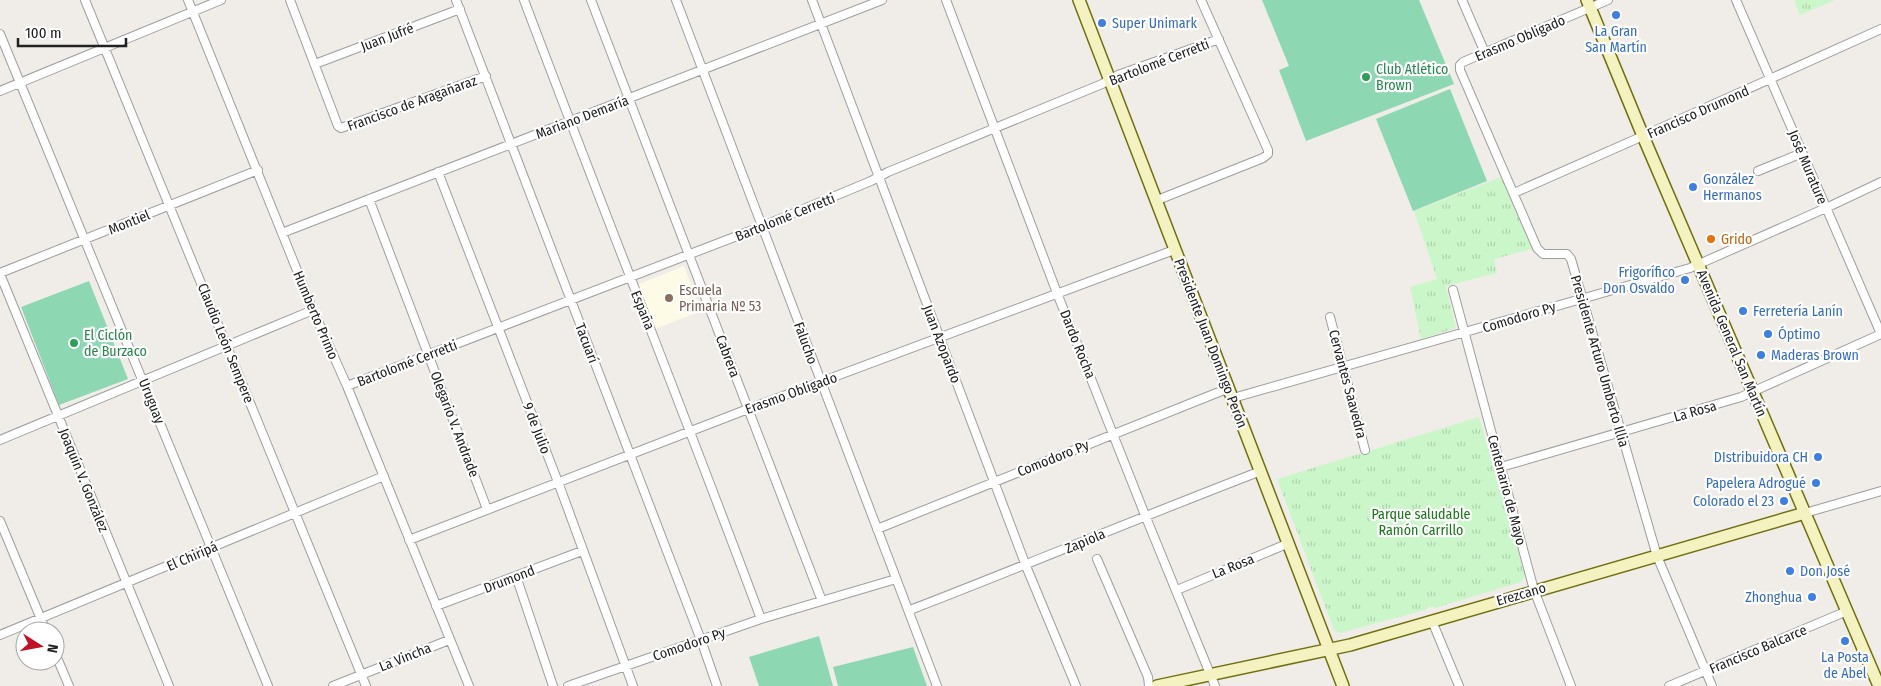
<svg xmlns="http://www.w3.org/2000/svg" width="1881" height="686" viewBox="0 0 1881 686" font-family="'Fira Sans Condensed',sans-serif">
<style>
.education{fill:#fdfae5}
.park{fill:url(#park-tufts)}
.pitch{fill:#8dd8b3}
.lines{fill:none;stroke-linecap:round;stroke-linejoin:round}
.street-casing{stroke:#9e9e9e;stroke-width:10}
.secondary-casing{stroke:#71700e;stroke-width:14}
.street{stroke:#fff;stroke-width:8}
.secondary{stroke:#f5f2c2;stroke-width:11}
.shop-dot{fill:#3f7fe0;stroke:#fff;stroke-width:2}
.leisure-dot{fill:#2e9e5b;stroke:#fff;stroke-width:2}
.food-dot{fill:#e8710a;stroke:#fff;stroke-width:2}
.education-dot{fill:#8d6e63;stroke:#fff;stroke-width:2}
.labels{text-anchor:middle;stroke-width:4.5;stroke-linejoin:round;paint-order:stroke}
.shop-label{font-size:14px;fill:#366cbe;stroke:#fff;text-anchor:start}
.street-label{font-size:14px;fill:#212121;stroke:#fff}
.leisure-label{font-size:14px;fill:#27864d;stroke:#fff;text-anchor:start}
.food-label{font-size:14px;fill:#c56008;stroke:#fff;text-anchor:start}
.education-label{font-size:14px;fill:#785e54;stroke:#fff;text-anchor:start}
.park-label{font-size:14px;fill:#187815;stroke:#fff}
</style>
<defs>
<pattern id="park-tufts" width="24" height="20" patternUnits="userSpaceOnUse" patternTransform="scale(1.25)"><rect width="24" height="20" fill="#cbf6ca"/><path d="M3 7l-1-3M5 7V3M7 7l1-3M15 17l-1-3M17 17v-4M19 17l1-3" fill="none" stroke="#aed3ad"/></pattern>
</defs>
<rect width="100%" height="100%" fill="#f0ede8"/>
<path class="education" d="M684 266 701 311 655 329 637 285Z"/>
<path class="park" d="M1794 0H1835L1800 15Z
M1501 177 1532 249 1494 259 1497 273 1446 286 1456 328 1421 339 1410 287 1437 279 1414 211Z
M1479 417 1525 575 1521 582 1435 608 1430 606 1425 610 1340 633 1334 630 1277 479Z"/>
<path class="pitch" d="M1262 0H1419L1454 84 1306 141 1279 70 1289 66Z
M1450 89 1487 181 1413 211 1376 119Z
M89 281 128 379 59 405 21 307Z
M819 636 833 686H759L749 657Z
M913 647 927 686H838L833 667Z"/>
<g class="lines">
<defs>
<path id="street" d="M85 0 366 686
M188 0 313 310 347 386 469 686
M290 0 338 126 341 128 486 76
M456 0 701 640 717 686
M524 0C602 207 684 412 761 619
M591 0 822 601
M676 0 937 686
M812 0 1026 566 1076 686
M946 0 1057 293 1145 515 1215 686
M1462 0 1485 53
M1608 0 1463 62 1460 65V70L1537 248 1543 254H1567L1571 259 1657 556 1712 686
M1736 0 1881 334
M0 34 268 686
M315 64 460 9
M0 91 221 0
M1758 171 1802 153
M438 172 558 482 633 686
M1514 193 1643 136 1881 29
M369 199 487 509
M1155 201 1263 158 1268 154V150L1201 0
M282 233 882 0
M0 273 258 170
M0 274 169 686
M1453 290 1534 590 1571 686
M1330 317 1365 450
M347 386 763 226 871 181 888 172 1102 84 1118 75 1219 39
M1233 398 1690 268 1826 208 1881 182
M0 440 313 310
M1501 467 1741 397 1881 334
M1805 513 1881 491
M0 521 46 631
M877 529 1229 388
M409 540 748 409 1174 250
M1097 559 1148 677 1149 686
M516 576 553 686
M1177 590 1289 543
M436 606 582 551
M910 610C1027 565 1143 516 1261 471
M1432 621 1459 686
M0 635 384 476
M55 653 69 686
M333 686 449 640
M568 686 761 619 896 579
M1669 686 1847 611"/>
<path id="secondary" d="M1079 0C1167 229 1255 457 1343 686
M1587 0 1643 136 1879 686
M1157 686 1350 645 1805 513"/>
</defs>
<use href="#street" class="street-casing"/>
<use href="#secondary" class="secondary-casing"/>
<use href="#street" class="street"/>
<use href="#secondary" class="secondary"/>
</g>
<g class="shop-dot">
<circle cx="1616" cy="15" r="5"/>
<circle cx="1102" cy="23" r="5"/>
<circle cx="1693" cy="187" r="5"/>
<circle cx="1685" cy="280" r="5"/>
<circle cx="1743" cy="311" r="5"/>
<circle cx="1768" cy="334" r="5"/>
<circle cx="1761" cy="355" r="5"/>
<circle cx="1818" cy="457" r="5"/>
<circle cx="1816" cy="483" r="5"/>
<circle cx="1784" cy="501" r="5"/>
<circle cx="1790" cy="571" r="5"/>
<circle cx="1812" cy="597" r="5"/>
<circle cx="1845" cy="641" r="5"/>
</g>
<g class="leisure-dot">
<circle cx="1366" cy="77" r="5"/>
<circle cx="74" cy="343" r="5"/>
</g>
<circle class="food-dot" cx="1711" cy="239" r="5"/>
<circle class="education-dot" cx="669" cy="298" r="5"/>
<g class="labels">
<g class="shop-label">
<text x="1112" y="28">Super Unimark</text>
<text x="1616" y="36" text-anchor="middle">La Gran<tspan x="1616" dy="16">San Martín</tspan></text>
<text x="1703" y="184">González<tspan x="1703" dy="16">Hermanos</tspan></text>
<text x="1675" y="277" text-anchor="end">Frigorífico<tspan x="1675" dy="16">Don Osvaldo</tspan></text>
<text x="1753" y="316">Ferretería Lanín</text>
<text x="1778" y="339">Óptimo</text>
<text x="1771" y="360">Maderas Brown</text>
<text x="1808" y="462" text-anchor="end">DIstribuidora CH</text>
<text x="1806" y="488" text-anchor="end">Papelera Adrogué</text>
<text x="1774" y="506" text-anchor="end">Colorado el 23</text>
<text x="1800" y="576">Don José</text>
<text x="1802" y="602" text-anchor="end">Zhonghua</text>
<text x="1845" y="662" text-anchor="middle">La Posta<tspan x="1845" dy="16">de Abel</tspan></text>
</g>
<g class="street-label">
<text transform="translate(387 37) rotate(-21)" y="5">Juan Jufré</text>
<text transform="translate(1520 38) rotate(-23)" y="5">Erasmo Obligado</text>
<text transform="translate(1159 62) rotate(-21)" y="5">Bartolomé Cerretti</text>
<text transform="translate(412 103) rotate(-20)" y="5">Francisco de Aragañaraz</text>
<text transform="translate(1698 112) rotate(-24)" y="5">Francisco Drumond</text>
<text transform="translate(582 117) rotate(-21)" y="5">Mariano Demaría</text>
<text transform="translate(1808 167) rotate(67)" y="5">José Murature</text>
<text transform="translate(785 217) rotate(-22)" y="5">Bartolomé Cerretti</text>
<text transform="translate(129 222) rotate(-22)" y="5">Montiel</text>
<text transform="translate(643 310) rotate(68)" y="5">España</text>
<text transform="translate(316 315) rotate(67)" y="5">Humberto Primo</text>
<text transform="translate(1519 317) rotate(-17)" y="5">Comodoro Py</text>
<text transform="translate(226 343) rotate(68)" y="5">Claudio León Sempere</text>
<text transform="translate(587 343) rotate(69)" y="5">Tacuarí</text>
<text transform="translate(806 343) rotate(70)" y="5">Falucho</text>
<text transform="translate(1211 343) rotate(69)" y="5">Presidente Juan Domingo Perón</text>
<text transform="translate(1732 343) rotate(67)" y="5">Avenida General San Martín</text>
<text transform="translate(942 344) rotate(69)" y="5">Juan Azopardo</text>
<text transform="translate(1078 344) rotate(68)" y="5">Dardo Rocha</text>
<text transform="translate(728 356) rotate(69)" y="5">Cabrera</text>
<text transform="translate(1600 361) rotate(74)" y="5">Presidente Arturo Umberto Illia</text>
<text transform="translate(407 363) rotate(-21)" y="5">Bartolomé Cerretti</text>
<text transform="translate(1348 384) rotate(75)" y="5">Cervantes Saavedra</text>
<text transform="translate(791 393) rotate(-20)" y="5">Erasmo Obligado</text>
<text transform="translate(152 401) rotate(68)" y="5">Uruguay</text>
<text transform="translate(1695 411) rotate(-16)" y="5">La Rosa</text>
<text transform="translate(455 424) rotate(69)" y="5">Olegario V. Andrade</text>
<text transform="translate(537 428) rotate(69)" y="5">9 de Julio</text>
<text transform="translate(1053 458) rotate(-22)" y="5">Comodoro Py</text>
<text transform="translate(84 480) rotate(68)" y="5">Joaquín V. González</text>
<text transform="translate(1507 490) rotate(75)" y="5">Centenario de Mayo</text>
<text transform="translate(1085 541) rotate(-23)" y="5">Zapiola</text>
<text transform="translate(192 556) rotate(-23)" y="5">El Chiripá</text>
<text transform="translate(1233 566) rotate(-22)" y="5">La Rosa</text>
<text transform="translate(509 579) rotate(-21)" y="5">Drumond</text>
<text transform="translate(1521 594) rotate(-16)" y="5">Erezcano</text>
<text transform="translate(689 644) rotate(-19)" y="5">Comodoro Py</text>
<text transform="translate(1758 649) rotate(-23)" y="5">Francisco Balcarce</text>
<text transform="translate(405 657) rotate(-22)" y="5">La Vincha</text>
</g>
<g class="leisure-label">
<text x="1376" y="74">Club Atlético<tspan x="1376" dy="16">Brown</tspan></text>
<text x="84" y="340">El Ciclón<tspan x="84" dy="16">de Burzaco</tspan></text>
</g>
<g class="food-label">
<text x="1721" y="244">Grido</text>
</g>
<g class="education-label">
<text x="679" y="295">Escuela<tspan x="679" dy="16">Primaria Nº 53</tspan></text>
</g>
<g class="park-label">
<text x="1421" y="519">Parque saludable<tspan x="1421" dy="16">Ramón Carrillo</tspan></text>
</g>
</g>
<g transform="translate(40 646) rotate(101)"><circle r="24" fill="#ffffff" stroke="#a6a6a6"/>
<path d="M0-4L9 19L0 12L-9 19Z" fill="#c01125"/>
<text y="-8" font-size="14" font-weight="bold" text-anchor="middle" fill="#212121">N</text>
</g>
<path d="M18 38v8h108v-8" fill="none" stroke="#212121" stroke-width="2.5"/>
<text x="25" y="38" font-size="15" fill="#212121" stroke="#ffffff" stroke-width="4" paint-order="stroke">100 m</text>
</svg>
